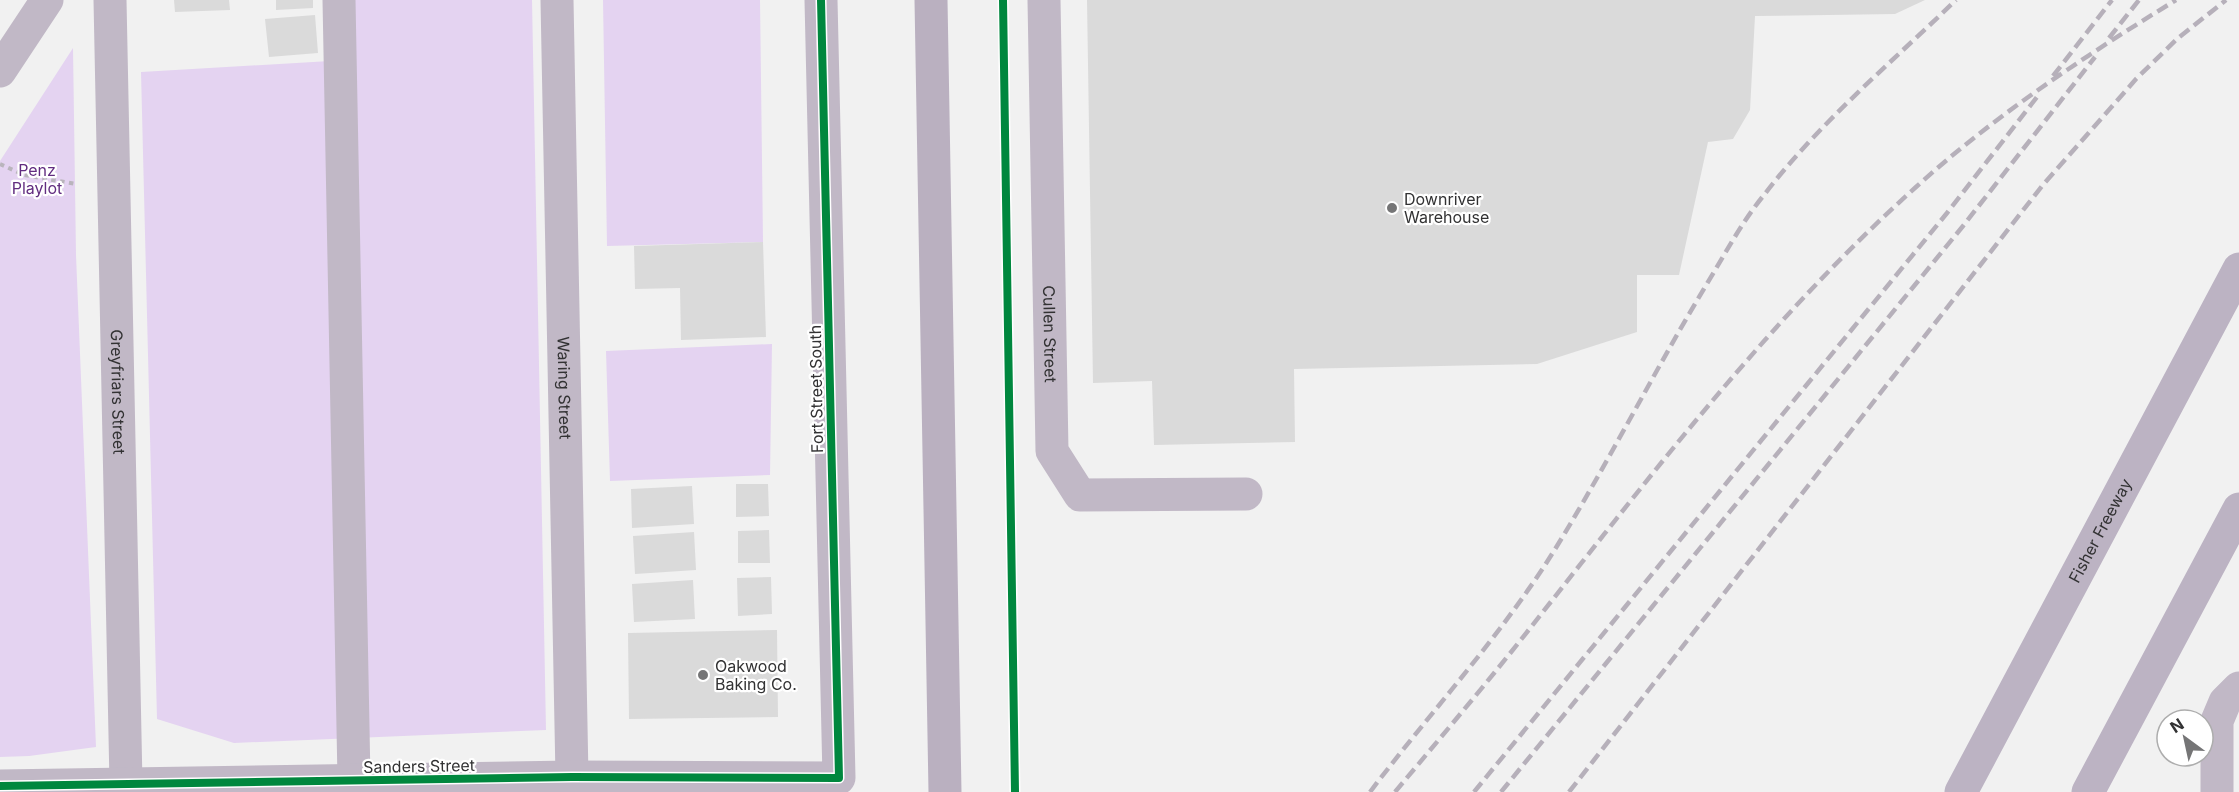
<svg xmlns="http://www.w3.org/2000/svg" width="2239" height="792" viewBox="0 0 2239 792" font-family="Inter,sans-serif">
<style>
.green{fill:#e4d3f1}
.building{fill:#dadada}
.lines{fill:none;stroke-linecap:round;stroke-linejoin:round}
.path{stroke:#b9b4bc;stroke-width:4;stroke-dasharray:4.5 4.5;stroke-linecap:butt}
.minor{stroke:#c1b8c6;stroke-width:33}
.major{stroke:#bab0c0;stroke-width:33}
.highway{stroke:#bcb3c3;stroke-width:33}
.rail{stroke:#b6b0ba;stroke-width:4.5;stroke-dasharray:12 6;stroke-linecap:butt}
.cycleway-casing{stroke:#fff;stroke-width:11}
.cycleway{stroke:#00873e;stroke-width:8}
.poi-dot{fill:#757576;stroke:#fff;stroke-width:2}
.labels{text-anchor:middle;stroke-width:4.5;stroke-linejoin:round;paint-order:stroke}
.park-label{font-size:16px;fill:#622d80;stroke:#fff}
.poi-label{font-size:16px;fill:#323233;stroke:#fff;text-anchor:start}
.street-label{font-size:16px;fill:#323233;stroke:#fff}
</style>
<rect width="100%" height="100%" fill="#f1f1f1"/>
<path class="green" d="M329 0H532L546 730 234 743 157 719 141 72 330 61Z
M603 0H760L763 242 607 246Z
M73 48 76 255 96 747 29 756 0 757V161Z
M772 344 770 475 610 481 606 351Z"/>
<path class="building" d="M174 0H229L230 10 175 12Z
M276 0H313V8L276 10Z
M1087 0H1925L1895 14 1755 16 1750 110 1733 139 1708 142 1679 275H1637V332L1537 364 1294 369 1295 442 1154 445 1152 381 1093 383Z
M315 15 318 53 269 57 265 19Z
M763 242 766 337 681 340 680 288 635 289 634 246Z
M736 484H768L769 516 736 517Z
M692 486 694 524 632 528 631 489Z
M769 530 770 563H738V531Z
M694 532 696 570 635 574 633 536Z
M771 577 772 614 738 616 737 578Z
M693 580 695 619 634 622 632 584Z
M777 630 778 717 629 719 628 633Z"/>
<g class="lines">
<path class="path" d="M0 164 24 175 76 184"/>
<g class="minor">
<path id="s1" d="M110 0 126 784"/>
<path d="M339 0 354 780"/>
<path id="s2" d="M557 0 572 777"/>
<path id="s3" d="M1044 0 1052 451 1080 495 1246 494"/>
<path d="M0 71 47 0"/>
<path d="M0 786 572 777 839 778 821 0"/>
<path d="M2217 792V721L2225 702 2239 688"/>
</g>
<path class="major" d="M931 0 945 792"/>
<g class="highway">
<path id="s4" d="M1961 792 2239 269"/>
<path d="M2088 792 2239 509"/>
</g>
<path class="rail" d="M2109 38 2139 0
M2053 76 2112 0
M1370 792C1432 710 1503 634 1557 546 1609 461 1654 372 1705 287 1724 256 1741 223 1764 195 1818 124 1892 62 1956 0
M1395 792C1441 737 1487 683 1531 627 1652 474 1770 318 1916 187 1994 116 2085 56 2176 0
M1474 792 1947 213 2037 97
M1501 792 1963 226 2095 57
M1569 792 2042 186 2136 79 2177 39 2226 0"/>
<defs>
<path id="cycleway" d="M1003 0 1015 792
M0 786 572 777 839 778 821 0"/>
</defs>
<use href="#cycleway" class="cycleway-casing"/>
<use href="#cycleway" class="cycleway"/>
</g>
<g class="poi-dot">
<circle cx="1392" cy="208" r="6"/>
<circle cx="703" cy="675" r="6"/>
</g>
<g class="labels">
<g class="park-label">
<text x="37" y="176">Penz<tspan x="37" dy="18">Playlot</tspan></text>
</g>
<g class="poi-label">
<text x="1404" y="205">Downriver<tspan x="1404" dy="18">Warehouse</tspan></text>
<text x="715" y="672">Oakwood<tspan x="715" dy="18">Baking Co.</tspan></text>
</g>
<g class="street-label">
<text dy="6" stroke="none"><textPath href="#s3" startOffset="334">Cullen Street</textPath></text>
<text dy="6" stroke="none"><textPath href="#s2" startOffset="388">Waring Street</textPath></text>
<text transform="translate(816 389) rotate(-91)" y="6">Fort Street South</text>
<text dy="6" stroke="none"><textPath href="#s1" startOffset="392">Greyfriars Street</textPath></text>
<text dy="6" stroke="none"><textPath href="#s4" startOffset="296">Fisher Freeway</textPath></text>
<text transform="translate(419 766) rotate(-1)" y="6">Sanders Street</text>
</g>
</g>
<g transform="translate(2185 738) rotate(327)"><circle r="28" fill="#ffffff" stroke="#adadad" stroke-width="1.5"/>
<path d="M0-4.5L10 22L0 15L-10 22Z" fill="#757576"/>
<text y="-9" font-size="16" font-weight="bold" text-anchor="middle" fill="#323233">N</text>
</g>
</svg>
